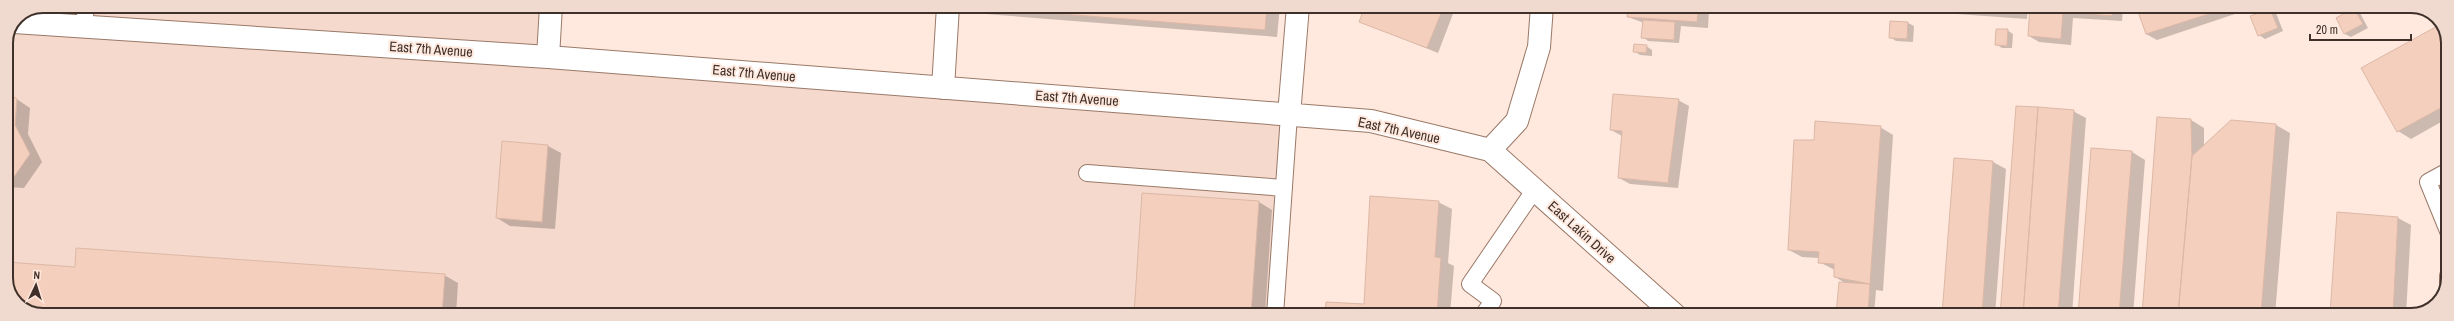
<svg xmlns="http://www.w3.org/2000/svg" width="2454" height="321" viewBox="0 0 2454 321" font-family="'Archivo Narrow',sans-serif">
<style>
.built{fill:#f4d9cc}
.shadow{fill:#0003}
.building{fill:#f4cfbd;stroke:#dcb8a6}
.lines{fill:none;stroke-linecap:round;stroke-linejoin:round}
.service-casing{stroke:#9a7968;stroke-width:18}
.minor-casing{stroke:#9a7968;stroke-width:24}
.service{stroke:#fff;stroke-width:16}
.minor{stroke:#fff;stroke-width:22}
.labels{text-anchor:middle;stroke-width:4;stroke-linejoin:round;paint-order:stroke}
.street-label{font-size:14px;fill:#3f312a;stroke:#ffe8dd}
.rim{fill:none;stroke:#3f312a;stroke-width:2}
</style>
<rect width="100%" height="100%" fill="#ffe8dd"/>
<path class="built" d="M43 6H551L548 57 1289 115 1282 315H38L17 304 6 283V43L17 17Z"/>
<path class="shadow" d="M858 6H916V10Z
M961 6H1280L1277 37 973 13Z
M1366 6H1456L1438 53 1360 21Z
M1629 6H1704L1709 9 1708 28 1681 26 1679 43 1648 41 1643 37 1644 23 1628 17Z
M1722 6H1752V11L1727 9Z
M1920 6H2028L2027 19 1929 12Z
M2031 6H2123L2122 21 2073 18 2071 45 2039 42 2029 36Z
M2137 6H2239L2241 12 2157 40 2146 34Z
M2354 9 2360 13 2368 28 2351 37 2345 34 2337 18Z
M2270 10 2276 13 2283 31 2265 39 2259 35Z
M1908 23 1914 26 1913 42 1896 41 1890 37Z
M2007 30 2013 34 2012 48H2002L1996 44Z
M2448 38V118L2411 139 2398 131Z
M1646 46 1652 50V56L1640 55 1634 51Z
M6 92 30 108 28 134 42 162 24 188 6 187Z
M1678 100 1689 106 1678 188 1630 184 1619 178 1622 136 1611 130Z
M2073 111 2086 118 2072 315H2001Z
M2191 120 2204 128V146L2232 121 2276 125 2290 133 2275 315H2143Z
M1880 127 1893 135 1883 291 1876 290 1874 315H1840L1837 313 1847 284 1835 277V270L1819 262V258L1802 257 1789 250 1815 142Z
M503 142 548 146 561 153 555 229 510 226 497 218Z
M2132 152 2145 160 2133 315H2079Z
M1955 159 1993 162 2006 169 1995 315H1943Z
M1259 202 1272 210 1265 315H1135Z
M1438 202 1452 209 1448 263 1454 266 1450 315H1326L1365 306Z
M2338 214 2398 218 2411 225 2406 315H2331Z
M76 268 444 275 458 283 456 315H38L17 304 6 283Z"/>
<path class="building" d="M960 6H1267L1265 30Z
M1365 6H1444L1427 48 1359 22Z
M1628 6H1699L1697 22 1627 17Z
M1918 6H2017V14Z
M2030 6H2113L2112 16 2063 12 2061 39 2028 36Z
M2136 6H2231V7L2146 34Z
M2354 8 2363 24 2344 34 2336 18Z
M2270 9 2278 28 2258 36 2250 16Z
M1643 20 1675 22 1674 40 1641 38Z
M1890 21 1908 22 1907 39 1889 38Z
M2441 24 2448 38V104L2397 132 2361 68Z
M1996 29H2008L2007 46 1995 45Z
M1634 44 1647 45 1646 53 1633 52Z
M6 92 17 99 15 125 30 154 11 181 6 180Z
M1613 94 1679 99 1668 183 1618 178 1622 131 1610 130Z
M2016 106 2038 107 2023 315H2000Z
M2038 107 2074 110 2058 315H2023Z
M2157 117 2191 119 2192 156 2178 315H2142Z
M2231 120 2276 124 2261 315H2178L2192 156Z
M1815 121 1881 126 1870 284 1834 277V264L1818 263 1819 252 1788 250 1794 140H1814Z
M502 141 548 145 542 222 496 218Z
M2091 148 2132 151 2119 315H2078Z
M1954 158 1993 161 1982 315H1942Z
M1142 193 1259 201 1251 315H1134Z
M1370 196 1439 201 1435 257 1441 258 1437 315H1325L1326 302 1364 304Z
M2337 212 2398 217 2393 315H2330Z
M76 248 445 274 442 315H38L17 304 6 283V262L75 267Z
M1839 282 1870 284 1868 315 1836 314Z"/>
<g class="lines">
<defs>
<path id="service" d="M84 27 86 6
M2448 171 2428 182 2448 231
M1087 173 1284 188
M2448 283V276
M1275 315 1289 115
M1483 315 1493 301 1470 284 1535 189"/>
<path id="minor" d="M14 22 548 57 1371 121 1490 150 1675 315
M548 57 551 6
M943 88 948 6
M1289 115 1298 6
M1490 150 1517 121 1539 47 1542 6"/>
</defs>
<use href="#service" class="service-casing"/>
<use href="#minor" class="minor-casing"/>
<use href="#service" class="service"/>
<use href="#minor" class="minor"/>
</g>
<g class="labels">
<g class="street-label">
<text transform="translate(431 49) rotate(4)" y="5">East 7th Avenue</text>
<text transform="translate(754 73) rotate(5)" y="5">East 7th Avenue</text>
<text transform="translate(1077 98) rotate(4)" y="5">East 7th Avenue</text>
<text transform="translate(1399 130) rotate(12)" y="5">East 7th Avenue</text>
<text transform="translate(1582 232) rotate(42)" y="5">East Lakin Drive</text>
</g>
</g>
<path d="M0 0H2454V321H0ZM43 13H2411A30 30 0 0 1 2441 43V278A30 30 0 0 1 2411 308H43A30 30 0 0 1 13 278V43A30 30 0 0 1 43 13Z" fill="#f0d9cf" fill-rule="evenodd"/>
<path class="rim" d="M43 13H2411A30 30 0 0 1 2441 43V278A30 30 0 0 1 2411 308H43A30 30 0 0 1 13 278V43A30 30 0 0 1 43 13Z"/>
<g transform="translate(36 285) rotate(4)" stroke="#ffe8dd" stroke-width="3" paint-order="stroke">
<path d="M0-3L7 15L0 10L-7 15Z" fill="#3f312a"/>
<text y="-6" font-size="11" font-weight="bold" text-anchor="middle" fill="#3f312a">N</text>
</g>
<path d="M2310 34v6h101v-6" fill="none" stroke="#3f312a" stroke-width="2"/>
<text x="2316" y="34" font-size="12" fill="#3f312a" stroke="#ffe8dd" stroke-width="3" paint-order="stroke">20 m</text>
</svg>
